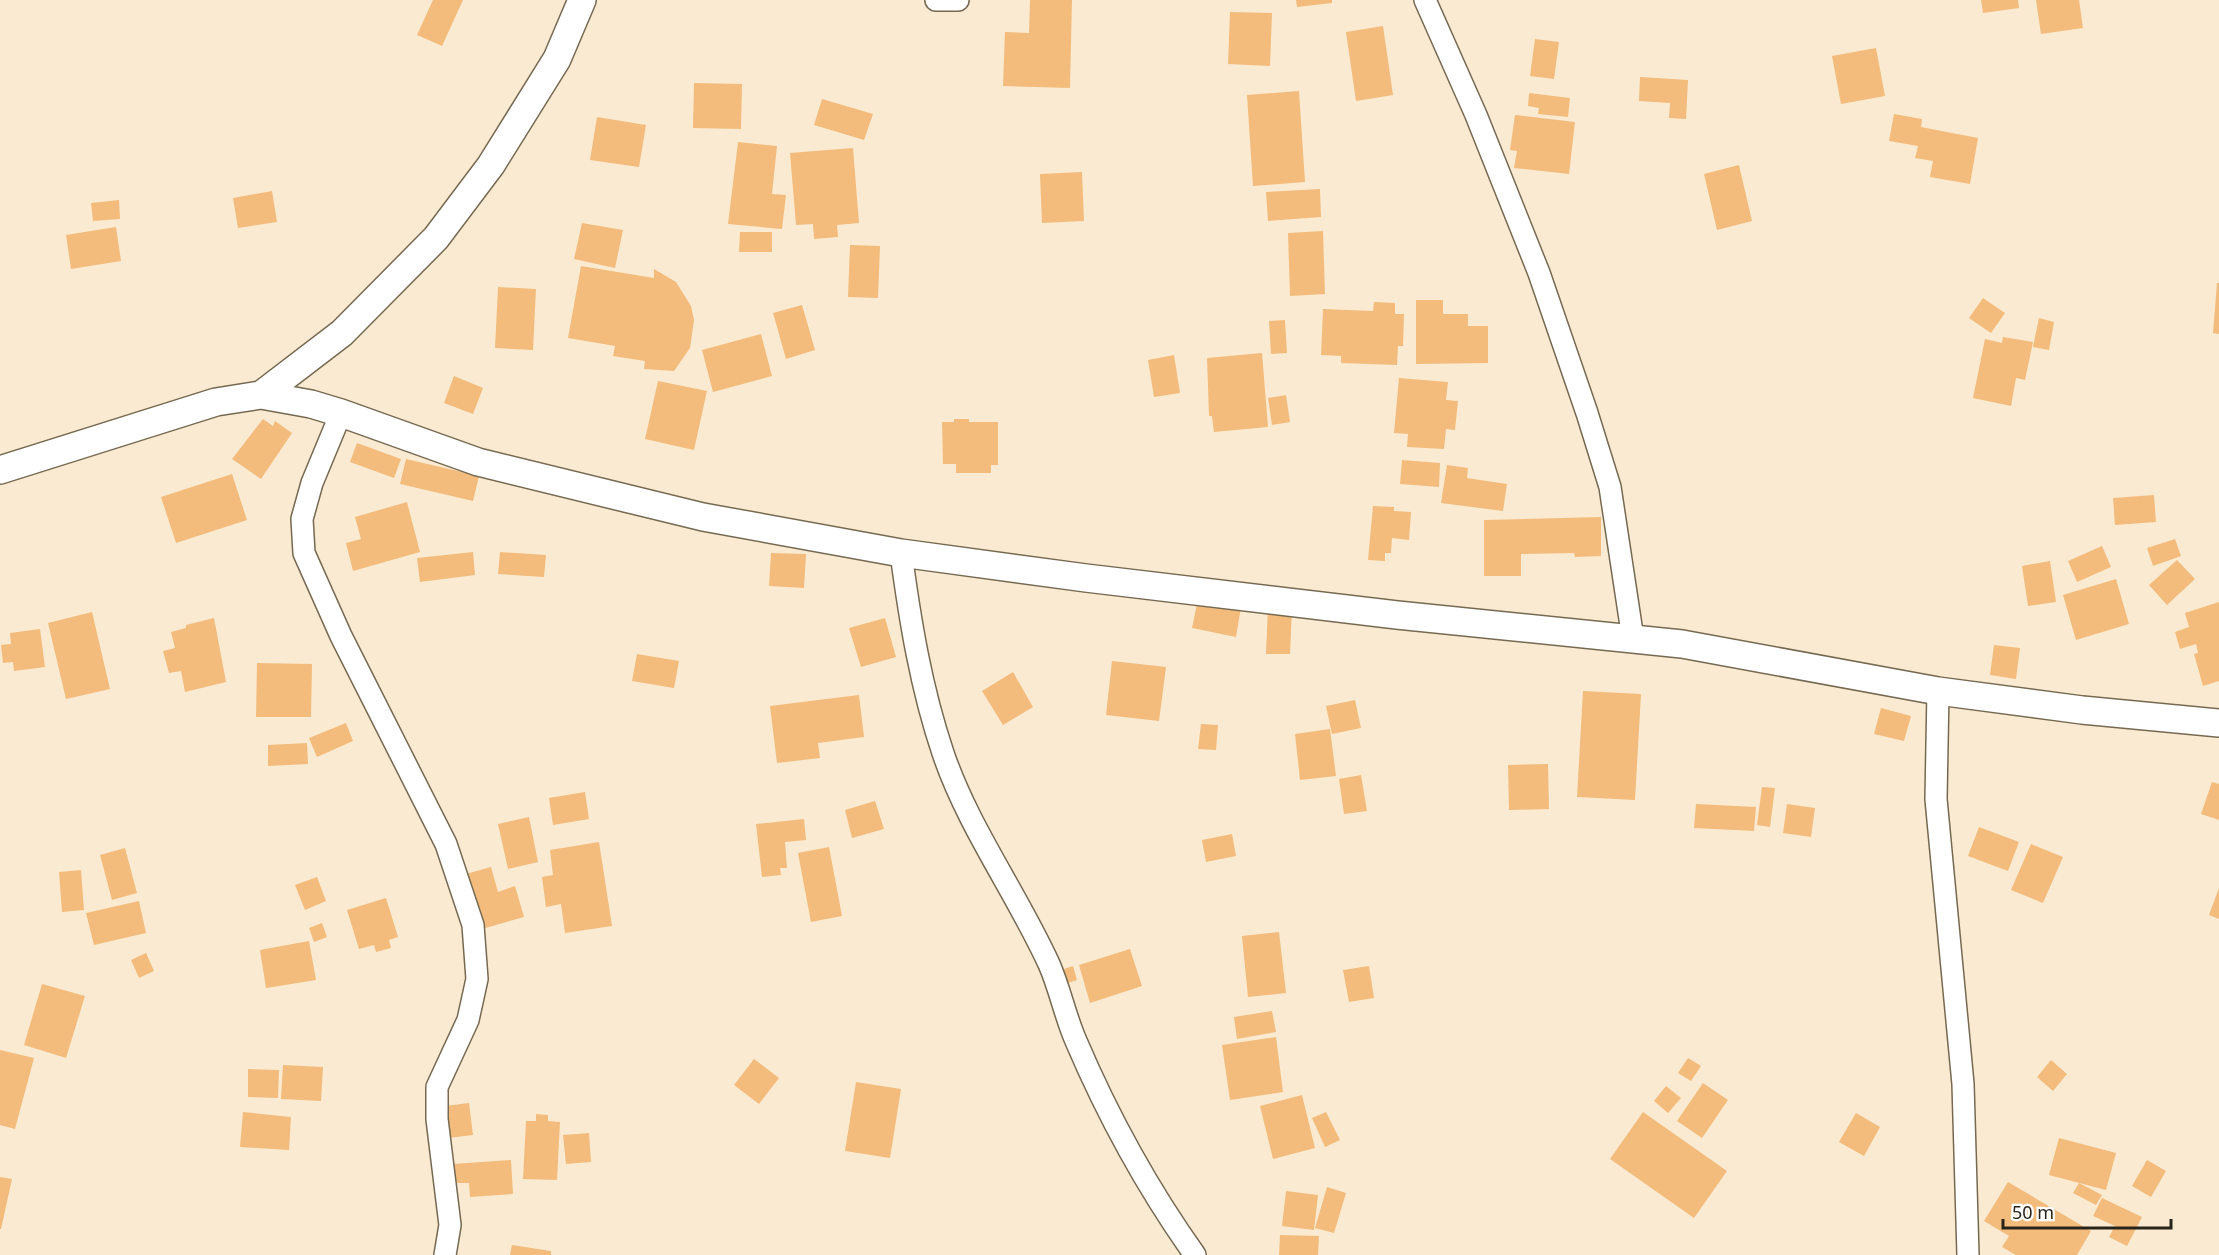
<svg xmlns="http://www.w3.org/2000/svg" width="2219" height="1255" viewBox="0 0 2219 1255" font-family="'Noto Sans',sans-serif">
<style>
.building{fill:#f3bc7c}
.lines{fill:none;stroke-linecap:round;stroke-linejoin:round}
.minor-casing{stroke:#766952;stroke-width:24}
.tertiary-casing{stroke:#766952;stroke-width:30}
.minor{stroke:#fff;stroke-width:21}
.tertiary{stroke:#fff;stroke-width:27}
</style>
<rect width="100%" height="100%" fill="#faead1"/>
<path class="building" d="M433 0H463L442 46 417 35Z
M1030 0H1072L1070 88 1003 86 1005 32 1029 33Z
M1296 0H1332V3L1297 7Z
M1981 0H2018L2019 8 1983 13Z
M2036 0H2079L2083 28 2041 34Z
M1230 12 1272 13 1270 66 1228 64Z
M1383 26 1393 95 1356 101 1346 32Z
M1535 39 1559 42 1554 79 1530 76Z
M1876 48 1885 96 1841 104 1832 56Z
M1640 77 1688 80 1686 119 1669 118 1670 103 1639 101Z
M694 83 742 84 741 129 693 128Z
M1299 91 1305 182 1253 186 1247 95Z
M1529 93 1570 98 1568 117 1538 114 1539 108 1528 106Z
M822 99 873 114 864 140 814 125Z
M1894 114 1922 119 1921 127 1978 138 1970 184 1930 177 1933 161 1915 158 1918 146 1889 141Z
M1515 115 1575 122 1569 174 1514 168 1517 151 1510 150Z
M597 117 646 125 639 167 590 160Z
M738 142 777 146 772 194 786 195 782 229 728 224Z
M853 148 859 223 837 225 838 237 814 239 813 224 796 225 790 153Z
M1739 165 1752 221 1717 230 1704 174Z
M1082 172 1084 221 1042 223 1040 174Z
M1320 189 1321 217 1268 221 1266 192Z
M272 191 277 222 238 228 233 198Z
M119 200 120 219 93 221 91 203Z
M582 223 623 230 615 268 574 259Z
M116 227 121 261 71 269 66 235Z
M1323 231 1325 294 1290 296 1288 233Z
M740 232H772V252H739Z
M850 245 880 246 878 298 848 297Z
M581 266 654 278V269L676 282 691 306 694 320 690 348 674 371 644 369 645 361 613 356 615 346 568 338Z
M2217 283H2219V334L2213 333Z
M498 287 536 289 533 350 495 348Z
M1983 298 2005 313 1991 333 1969 318Z
M1416 300H1443V314H1468V326H1488V363L1416 364Z
M1374 302 1395 303V314H1404L1403 346H1398L1397 365 1341 363V356L1321 355 1323 309 1373 311Z
M802 305 815 350 786 359 773 313Z
M2039 318 2054 322 2049 350 2033 347Z
M1285 320 1287 353 1271 354 1269 321Z
M761 334 772 376 713 392 702 350Z
M2003 337 2033 342 2025 380 2016 378 2011 406 1973 398 1985 339 2002 343Z
M1262 353 1268 427 1214 432 1212 416H1209L1207 358Z
M1174 355 1180 393 1154 397 1148 360Z
M454 376 483 388 473 414 444 403Z
M1399 378 1448 382 1446 400 1458 401 1455 430 1446 429 1444 449 1407 447 1408 434 1394 433Z
M658 381 707 391 694 450 645 439Z
M1286 395 1290 422 1272 425 1268 398Z
M263 419 273 426 275 421 292 433 261 479 232 459Z
M954 419H969V422H998V465H991V473H956V464H943L942 422H954Z
M357 443 401 459 394 478 350 462Z
M406 459 479 476 473 501 400 484Z
M1402 460 1440 463 1439 487 1400 484Z
M1447 465 1468 468 1467 478 1507 484 1503 511 1441 503Z
M232 474 247 520 176 543 161 497Z
M2154 495 2156 522 2115 525 2113 498Z
M407 502 420 552 353 571 346 543 361 539 355 517Z
M1373 506 1394 507V511L1411 512 1409 540 1392 538 1391 553H1385V561L1368 560Z
M1601 517V556L1575 557 1574 553 1521 554V576H1484V520Z
M2175 539 2181 556 2153 566 2147 548Z
M2102 546 2111 567 2077 582 2068 561Z
M473 552 475 575 420 582 417 558Z
M500 552 546 555 544 577 498 574Z
M771 553 806 554 804 588 769 586Z
M2177 560 2195 579 2167 605 2149 585Z
M2050 561 2056 602 2028 606 2022 566Z
M2116 579 2129 624 2076 640 2063 595Z
M1198 599 1241 607 1236 637 1192 628Z
M2219 602V681L2203 686 2194 654 2198 653 2196 644 2180 649 2175 632 2189 627 2185 613Z
M1268 606 1292 607 1290 654H1266Z
M92 612 110 689 66 699 48 623Z
M214 618 226 682 185 692 181 671 169 673 163 651 175 648 171 632 186 628V625Z
M885 618 896 657 861 667 849 628Z
M40 629 45 667 14 671 13 662 3 663 1 645 11 644 10 633Z
M1994 645 2020 648 2016 679 1990 675Z
M637 654 679 661 674 688 632 681Z
M1112 661 1166 667 1159 721 1106 715Z
M257 663 312 664 311 717H256Z
M1013 672 1033 707 1003 725 982 691Z
M1583 691 1641 694 1635 800 1577 797Z
M859 695 864 737 818 743 820 758 777 763 770 706Z
M1355 700 1361 728 1332 734 1326 706Z
M1881 708 1911 716 1904 741 1874 734Z
M346 723 353 741 317 757 309 738Z
M1201 724 1218 725 1216 750 1198 749Z
M1330 729 1336 776 1300 780 1295 734Z
M307 743 308 764 268 766V745Z
M1548 764 1549 809 1509 810 1508 765Z
M1361 775 1367 811 1344 814 1339 779Z
M2212 782 2219 784V820L2201 814Z
M1762 787 1775 788 1770 827 1757 825Z
M585 792 589 819 553 825 549 798Z
M875 801 884 829 852 838 845 810Z
M1696 804 1756 807 1754 831 1694 828Z
M1787 804 1815 808 1811 837 1783 833Z
M529 817 538 862 508 869 498 824Z
M804 819 806 840 785 842 787 868H780L781 875 762 877 756 824Z
M1979 827 2019 842 2008 871 1968 856Z
M1232 834 1236 856 1206 862 1202 840Z
M599 842 612 926 565 933 561 904 546 907 542 877 553 875 550 850Z
M2031 844 2063 857 2043 903 2011 890Z
M829 847 842 916 811 922 798 853Z
M125 848 137 893 112 900 100 855Z
M491 867 498 892 515 886 524 917 482 929 466 874Z
M81 870 84 910 62 912 59 872Z
M317 877 326 901 305 910 295 885Z
M2219 888V919L2209 915Z
M386 898 398 937 389 940 391 948 376 952 374 945 359 949 347 910Z
M139 901 146 933 94 945 86 913Z
M322 923 327 937 314 942 309 928Z
M1279 932 1286 993 1248 997 1242 936Z
M309 941 316 980 266 988 260 950Z
M1130 949 1142 986 1090 1003 1079 965Z
M146 953 154 971 139 978 131 960Z
M1073 966 1077 980 1065 984 1061 970Z
M1369 966 1374 998 1349 1002 1343 970Z
M42 984 85 996 66 1058 24 1045Z
M1272 1011 1276 1032 1237 1039 1234 1017Z
M1276 1037 1283 1092 1230 1100 1222 1045Z
M0 1050 34 1058 15 1129 0 1125Z
M1688 1058 1701 1066 1691 1081 1678 1073Z
M754 1059 779 1078 759 1104 734 1085Z
M2051 1060 2067 1074 2053 1091 2037 1077Z
M283 1065 323 1067 321 1101 281 1099Z
M248 1069 279 1070 278 1098 248 1097Z
M856 1082 901 1089 890 1158 845 1151Z
M1703 1083 1728 1100 1702 1138 1677 1121Z
M1666 1086 1681 1098 1668 1113 1654 1101Z
M1302 1095 1315 1148 1273 1159 1260 1106Z
M469 1103 473 1135 448 1138 445 1106Z
M243 1112 291 1117 289 1150 240 1147Z
M1326 1112 1340 1140 1325 1147 1312 1118Z
M1643 1112 1727 1171 1694 1218 1610 1159Z
M1856 1113 1880 1127 1864 1156 1839 1142Z
M536 1114 548 1115V1121L560 1122 557 1180 523 1179 526 1121H536Z
M589 1133 591 1162 566 1164 563 1135Z
M2059 1138 2116 1153 2106 1190 2049 1175Z
M511 1160 513 1194 470 1197 469 1183H454L453 1164Z
M2147 1160 2166 1171 2151 1197 2132 1186Z
M0 1177 12 1179 1 1229H0Z
M2008 1182 2091 1231 2077 1255H2016L2002 1247 2009 1236 1984 1221Z
M2079 1183 2102 1195 2096 1205 2073 1193Z
M1327 1187 1346 1193 1334 1233 1315 1228Z
M1286 1191 1318 1195 1314 1230 1282 1226Z
M2102 1198 2142 1217 2127 1246 2109 1237 2115 1226 2093 1216Z
M1280 1235 1319 1236 1318 1255H1279Z
M512 1245 551 1251V1255H510Z"/>
<g class="lines">
<defs>
<path id="minor" d="M936 0H958
M1425 0 1476 115 1539 273 1587 413 1610 487 1633 639
M341 413 312 483 302 519 304 553 341 636 446 844 473 925 477 979 468 1020 437 1087V1119L450 1225 445 1255
M901 553C910 620 921 688 943 753 968 827 1016 892 1049 964 1060 989 1065 1016 1076 1041 1108 1116 1148 1189 1195 1255
M1938 691 1936 799 1963 1084 1968 1255"/>
<path id="tertiary" d="M261 395 342 333 436 238 491 165 557 59 582 0
M0 470 216 402 261 395 311 404 341 413 478 462 703 517 901 553 1086 578 1397 615 1682 644 1938 691 2082 710 2219 723"/>
</defs>
<use href="#minor" class="minor-casing"/>
<use href="#tertiary" class="tertiary-casing"/>
<use href="#minor" class="minor"/>
<use href="#tertiary" class="tertiary"/>
</g>
<path d="M2003 1219v9h168v-9" fill="none" stroke="#29241a" stroke-width="3"/>
<text x="2012" y="1219" font-size="18" fill="#29241a" stroke="#ffffff" stroke-width="4.5" paint-order="stroke">50 m</text>
</svg>
